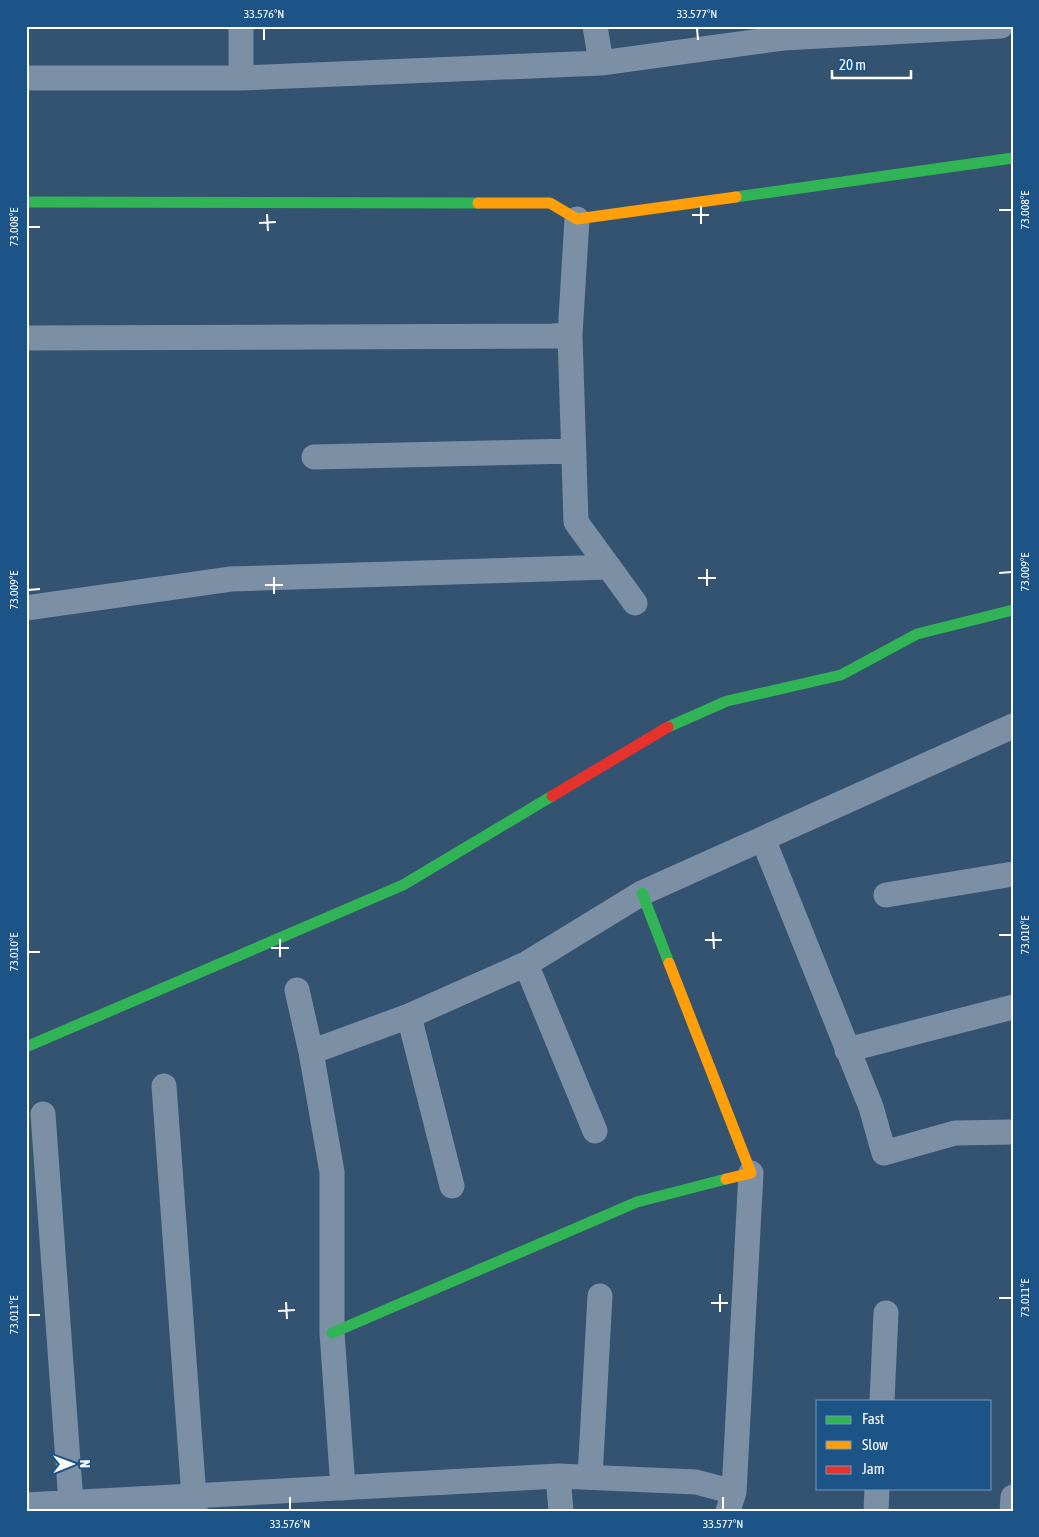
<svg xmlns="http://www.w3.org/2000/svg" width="1039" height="1537" viewBox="0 0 1039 1537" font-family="'Asap Condensed',sans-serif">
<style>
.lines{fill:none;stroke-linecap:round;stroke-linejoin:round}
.street{stroke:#7b90a5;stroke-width:25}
.fast{stroke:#30b455;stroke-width:11}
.slow{stroke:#ff9f0a;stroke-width:11}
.jam{stroke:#e5322d;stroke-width:11}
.ticks{fill:none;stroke:#fff;stroke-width:2}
.neatline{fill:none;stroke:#fff;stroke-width:2}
.ticks-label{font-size:12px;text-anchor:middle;fill:#fff}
</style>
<rect width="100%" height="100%" fill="#345370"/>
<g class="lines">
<path class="street" d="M241 26V78
M595 26 601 63
M26 78H241L601 63 783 38 1001 26
M570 335 577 219
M26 338 553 336 570 335 576 522 635 603
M314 457 573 451
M26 608 231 579 609 567
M763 839 871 1107 884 1153 955 1133 1013 1132
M886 895 1013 874
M526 964 595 1131
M297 990 311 1052 332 1172V1333L343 1488
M409 1016 452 1186
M847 1050 1013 1007
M311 1052 409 1016 526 964 642 893 1013 726
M164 1086 195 1511
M43 1114 71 1503
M882 1401 886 1313
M558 1476 561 1511
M590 1477 600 1296
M734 1492 751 1173
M26 1505 558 1476 696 1482 734 1492 728 1511
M876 1511 877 1488
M1012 1511 1013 1497"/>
<path class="fast" d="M736 197 1013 158
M26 202 478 203
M668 727 727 701 841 675 917 634 1013 610
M642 893 669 963
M26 1047 403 885 552 796
M332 1333 637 1202 726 1179"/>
<path class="slow" d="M478 203H550L577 219 736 197
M669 963 751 1173 726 1179"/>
<path class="jam" d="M552 796 668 727"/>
</g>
<path class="ticks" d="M264 28V40M697 28 698 40M701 206V224M999 210H1012M267 214 268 231M692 215H709M259 223 276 222M28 227H40M707 569V586M999 573 1012 572M274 577V594M698 578H716M265 585H283M28 590 40 589M713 932 714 949M999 935H1012M280 939V957M705 940H722M271 948H289M28 952H40M720 1294V1312M999 1298H1012M286 1302 287 1319M711 1303H728M278 1311 295 1310M28 1315H40M290 1497V1510M723 1497V1510"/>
<rect width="1039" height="1537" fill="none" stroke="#1c5488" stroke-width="55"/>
<rect x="816" y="1400" width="175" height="90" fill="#1c5488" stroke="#7798b8"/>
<rect x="826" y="1416" width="25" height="8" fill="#30b455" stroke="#7798b8"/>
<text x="862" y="1424" font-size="15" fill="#ffffff">Fast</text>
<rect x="826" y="1441" width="25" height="8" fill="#ff9f0a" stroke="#7798b8"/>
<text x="862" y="1450" font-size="15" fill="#ffffff">Slow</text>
<rect x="826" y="1466" width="25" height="8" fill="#e5322d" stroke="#7798b8"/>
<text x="862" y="1474" font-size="15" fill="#ffffff">Jam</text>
<g transform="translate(72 1464) rotate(89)" stroke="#1c5488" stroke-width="4" paint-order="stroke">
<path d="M0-4L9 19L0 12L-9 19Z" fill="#ffffff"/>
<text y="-8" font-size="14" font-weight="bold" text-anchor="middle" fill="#ffffff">N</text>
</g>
<path d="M832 70v8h79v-8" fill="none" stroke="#ffffff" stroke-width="2.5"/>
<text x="839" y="70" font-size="15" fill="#ffffff" stroke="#1c5488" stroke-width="4" paint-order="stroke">20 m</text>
<rect x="28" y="28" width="984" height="1482" class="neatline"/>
<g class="ticks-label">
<text x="264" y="18">33.576°N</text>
<text x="697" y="18">33.577°N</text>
<text transform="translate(1025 210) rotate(-90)" y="4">73.008°E</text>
<text transform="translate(14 227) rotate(-90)" y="4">73.008°E</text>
<text transform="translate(1025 572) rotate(-90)" y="4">73.009°E</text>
<text transform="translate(14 590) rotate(-90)" y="4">73.009°E</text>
<text transform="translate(1025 935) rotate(-90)" y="4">73.010°E</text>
<text transform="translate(14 952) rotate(-90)" y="4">73.010°E</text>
<text transform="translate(1025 1298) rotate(-90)" y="4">73.011°E</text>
<text transform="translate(14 1315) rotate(-90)" y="4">73.011°E</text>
<text x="290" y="1528">33.576°N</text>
<text x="723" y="1528">33.577°N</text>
</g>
</svg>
